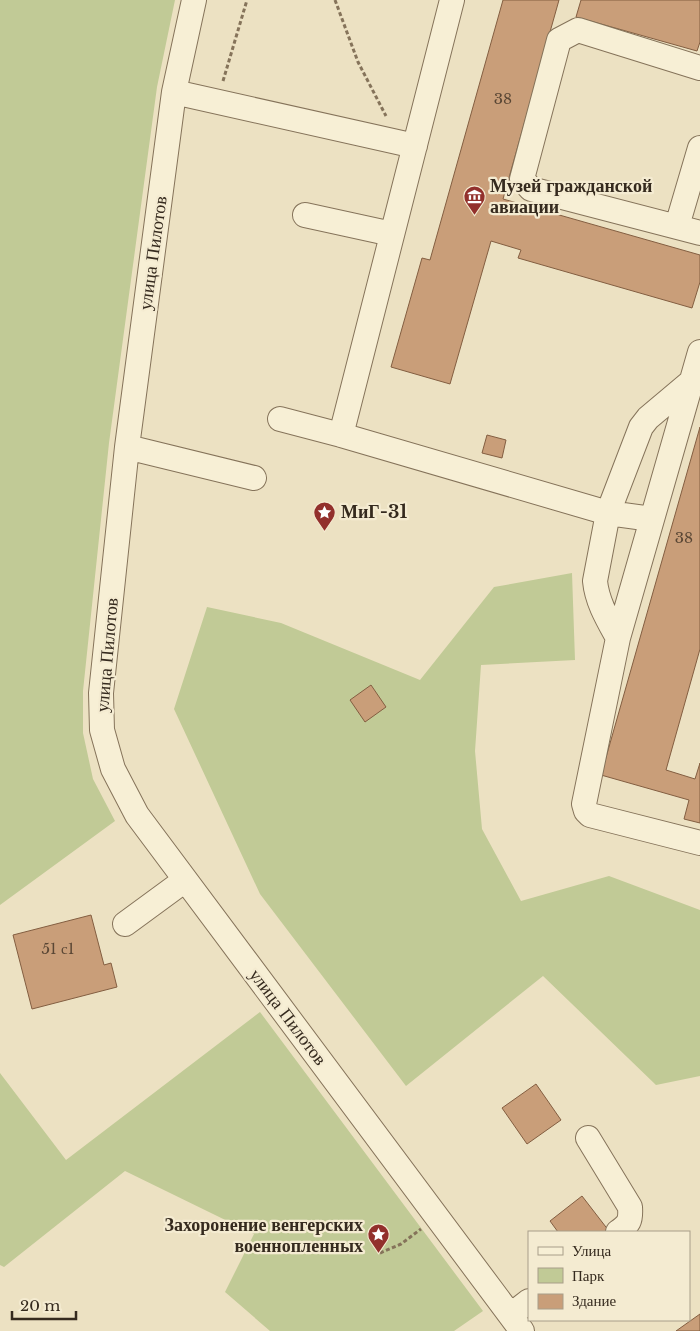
<svg xmlns="http://www.w3.org/2000/svg" width="700" height="1331" viewBox="0 0 700 1331" font-family="'Libre Baskerville',serif">
<style>
.green{fill:#c1ca96}
.building{fill:#c99e79;stroke:#835e41}
.lines{fill:none;stroke-linecap:round;stroke-linejoin:round}
.minor-casing{stroke:#85735a;stroke-width:26}
.path{stroke:#85735a;stroke-width:3;stroke-dasharray:4 2.5;stroke-linecap:butt}
.minor{stroke:#f7efd5;stroke-width:24}
.labels{text-anchor:middle;stroke-width:4.5;stroke-linejoin:round;paint-order:stroke}
.number-label{font-size:15px;fill:#5a4735}
.poi-label{font-size:18px;font-weight:bold;fill:#352a1e;stroke:#f4ebd1;text-anchor:start}
.street-label{font-size:18px;fill:#352a1e;stroke:#f4ebd1}
</style>
<rect width="100%" height="100%" fill="#ece1c2"/>
<path class="green" d="M0 0H175L157 87 109 443 83 691V733L93 779 115 821 0 905Z
M572 573 575 660 481 665 475 751 482 829 521 901 609 876 700 910V1076L656 1085 543 976 406 1086 260 894 174 709 207 607 281 623 420 680 494 587Z
M260 1012 483 1311 454 1331H270L225 1292 254 1234 125 1171 4 1267 0 1265V1073L66 1160Z"/>
<path class="building" d="M503 0H559L503 199 700 255V282L692 308 518 258 521 250 491 241 450 384 391 367 422 258 430 260Z
M581 0H700V42L697 51 576 17Z
M700 427V649L666 770 695 779 700 763V823L684 819 689 800 601 775Z
M487 435 506 440 502 458 482 453Z
M371 685 386 707 365 722 350 700Z
M91 915 104 965 111 963 117 987 32 1009 13 935Z
M536 1084 561 1120 527 1144 502 1108Z
M582 1196 609 1231 608 1232H558L550 1221Z
M700 1314V1331H676Z"/>
<g class="lines">
<defs>
<path id="minor" d="M194 0 174 92 127 447 101 693 102 730 113 769 137 815 522 1331
M700 68 578 30 559 40 522 179 531 189 700 233
M174 92 415 146
M305 215 392 234
M677 226 700 148
M700 352 618 638 584 804 586 811 590 815 700 843
M280 419 341 435 608 513 652 519
M341 435 452 0
M127 447 254 478
M618 638C608 620 597 602 595 581L608 513 641 427 648 418 692 381
M125 924 185 880
M588 1138 630 1207C631 1221 629 1224 618 1232
M511 1315 529 1301"/>
</defs>
<use href="#minor" class="minor-casing"/>
<path class="path" d="M335 0 358 62 386 116
M223 81 247 0
M380 1253 401 1244 421 1229"/>
<use href="#minor" class="minor"/>
</g>
<defs>
<symbol id="museum-pin" viewBox="-11 -11 22 30"><path d="M0 17L-7.5 6A9.5 9.5 0 1 1 7.5 6Z" fill="#92302c" stroke="#f4ebd1"/><path d="M0-6L6-3V-2H-6V-3ZM-5-1h2V3h-2ZM-1-1h2V3h-2ZM3-1h2V3H3ZM-6 4H6V6H-6Z" fill="#fff"/></symbol>
<symbol id="sight-pin" viewBox="-11 -11 22 30"><path d="M0 17L-7.5 6A9.5 9.5 0 1 1 7.5 6Z" fill="#92302c" stroke="#f4ebd1"/><path d="M0-6L1.8-2.2L6-1.7L2.9 1.2L3.7 5.4L0 3.3L-3.7 5.4L-2.9 1.2L-6-1.7L-1.8-2.2Z" fill="#fff"/></symbol>
</defs>
<g fill-rule="evenodd">
<use href="#museum-pin" x="462" y="184" width="25" height="34"/>
<use href="#sight-pin" x="312" y="500" width="25" height="34"/>
<use href="#sight-pin" x="366" y="1222" width="25" height="34"/>
</g>
<g class="labels">
<g class="number-label">
<text x="503" y="104">38</text>
<text x="684" y="543">38</text>
<text x="58" y="954">51 с1</text>
</g>
<g class="poi-label">
<text x="490" y="192">Музей гражданской<tspan x="490" dy="21">авиации</tspan></text>
<text x="341" y="518">МиГ-31</text>
<text x="363" y="1231" text-anchor="end">Захоронение венгерских<tspan x="363" dy="21">военнопленных</tspan></text>
</g>
<g class="street-label">
<text transform="translate(153 253) rotate(-82)" y="6">улица Пилотов</text>
<text transform="translate(107 655) rotate(-85)" y="6">улица Пилотов</text>
<text transform="translate(288 1017) rotate(53)" y="6">улица Пилотов</text>
</g>
</g>
<rect x="528" y="1231" width="162" height="90" fill="#f4ebd1" stroke="#a89e89"/>
<rect x="538" y="1247" width="25" height="8" fill="#f7efd5" stroke="#a89e89"/>
<text x="572" y="1256" font-size="15" fill="#352a1e">Улица</text>
<rect x="538" y="1268" width="25" height="15" fill="#c1ca96" stroke="#a89e89"/>
<text x="572" y="1281" font-size="15" fill="#352a1e">Парк</text>
<rect x="538" y="1294" width="25" height="15" fill="#c99e79" stroke="#a89e89"/>
<text x="572" y="1306" font-size="15" fill="#352a1e">Здание</text>
<path d="M12 1311v8h64v-8" fill="none" stroke="#352a1e" stroke-width="2.5"/>
<text x="20" y="1311" font-size="15" fill="#352a1e" stroke="#f4ebd1" stroke-width="4" paint-order="stroke">20 m</text>
</svg>
